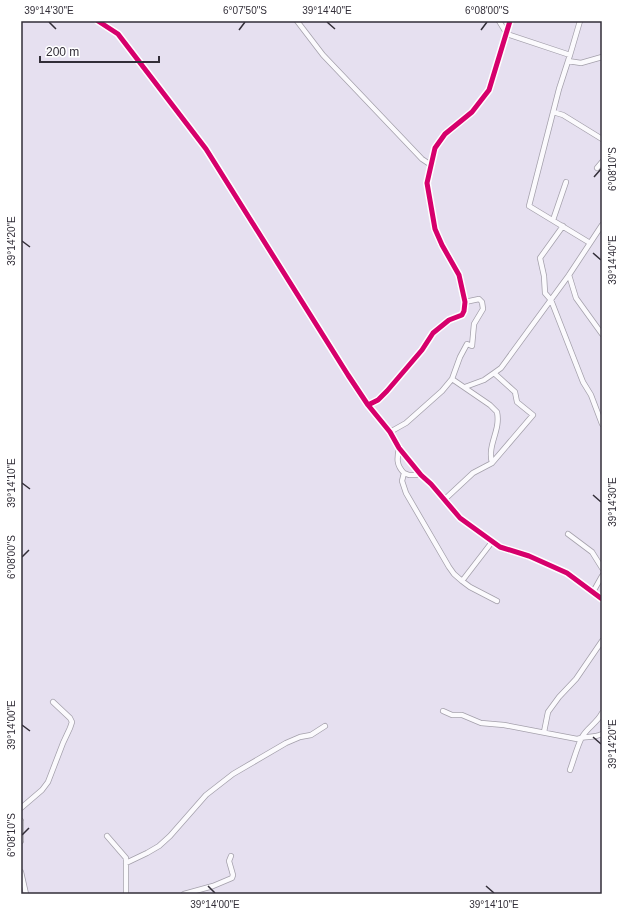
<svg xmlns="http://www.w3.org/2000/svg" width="623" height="915" viewBox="0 0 623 915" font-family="Helvetica,sans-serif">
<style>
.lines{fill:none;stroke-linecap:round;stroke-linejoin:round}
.minor-casing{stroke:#a4a0ab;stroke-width:6}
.minor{stroke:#fbfafd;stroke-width:4.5}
.cycleway-casing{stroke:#fff;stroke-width:8}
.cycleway{stroke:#d6006c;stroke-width:5}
.ticks{fill:none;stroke:#322e38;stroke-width:1.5}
.neatline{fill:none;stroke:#322e38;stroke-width:1.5}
.ticks-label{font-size:10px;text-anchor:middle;fill:#322e38}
</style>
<rect width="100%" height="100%" fill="#e6e0f0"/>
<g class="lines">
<defs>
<path id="minor" d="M98 21 118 34 206 149 348 375 368 405 390 432 399 448 421 475 431 484 460 518 500 547 529 556 567 573 602 599
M297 21 323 55 422 159 431 165
M499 21 507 34 570 55
M580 21 570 55 559 89 529 206 590 243
M568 61 581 63 602 57
M553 112 563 115 602 139
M597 168 602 162
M553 220 566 182
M563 226 540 258 544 276 545 293 551 300 583 382 591 395 602 424
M569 275 576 298 602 334
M452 379 490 405 497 412C501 431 487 444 492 463
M465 387 484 380 494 373
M368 405 378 400 387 391 422 350 433 333 449 320 462 315 464 311 465 302 459 275 442 245 435 229 427 183 435 148 445 134 472 112 489 90 510 21
M390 432 406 423 442 391 452 379 460 357 467 344 472 346 474 324 483 309 482 302 479 299 465 302
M399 448C397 458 396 465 404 473L402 481 406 493 449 567 454 574 462 581 492 542
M404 473 409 475H421
M444 500 473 473 492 463 533 415 517 402 515 392 494 373 501 368 569 275 602 225
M568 534 592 552 602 568
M462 581 470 587 497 601
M593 592 602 576
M443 711 452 715H462L481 723 504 725 577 739C585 736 594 738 602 734
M544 732 548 712 559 697 576 679 602 641
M570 770C574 759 577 747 582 737 587 728 598 722 602 713
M21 808 42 790 48 782 63 743 70 728 72 722 70 718 53 702
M21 821V831
M107 836 126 858V894
M21 841V831
M126 863 147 853 159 846 170 836 206 795 233 774 286 743 300 737 311 735 325 726
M21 872 26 894
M184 894 213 886 232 878 233 875 229 861 231 856"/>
</defs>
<use href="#minor" class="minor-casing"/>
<use href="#minor" class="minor"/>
<defs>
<path id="cycleway" d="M98 21 118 34 206 149 348 375 368 405 390 432 399 448 421 475 431 484 460 518 500 547 529 556 567 573 602 599
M368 405 378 400 387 391 422 350 433 333 449 320 462 315 464 311 465 302 459 275 442 245 435 229 427 183 435 148 445 134 472 112 489 90 510 21"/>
</defs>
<use href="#cycleway" class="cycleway-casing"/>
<use href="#cycleway" class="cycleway"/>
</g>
<path class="ticks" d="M49 22 56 29M327 22 335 29M239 30 245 22M481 30 487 22M594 177 601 169M22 241 30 247M593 253 601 260M22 483 30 489M593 495 601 502M22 557 29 550M22 725 30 731M593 737 601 744M22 835 29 828M208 886 215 893M486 886 494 893"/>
<rect width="623" height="915" fill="none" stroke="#ffffff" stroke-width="44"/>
<path d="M40 56v6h119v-6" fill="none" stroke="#322e38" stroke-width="2"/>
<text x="46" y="56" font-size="12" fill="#322e38" stroke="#ffffff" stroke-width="3" paint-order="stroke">200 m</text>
<rect x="22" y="22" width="579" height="871" class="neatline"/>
<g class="ticks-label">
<text x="49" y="14">39°14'30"E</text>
<text x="245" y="14">6°07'50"S</text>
<text x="327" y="14">39°14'40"E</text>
<text x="487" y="14">6°08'00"S</text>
<text transform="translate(612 169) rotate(-90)" y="4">6°08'10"S</text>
<text transform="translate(11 241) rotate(-90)" y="4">39°14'20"E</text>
<text transform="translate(612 260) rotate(-90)" y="4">39°14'40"E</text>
<text transform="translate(11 483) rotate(-90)" y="4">39°14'10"E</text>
<text transform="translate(612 502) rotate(-90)" y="4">39°14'30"E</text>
<text transform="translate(11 557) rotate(-90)" y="4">6°08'00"S</text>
<text transform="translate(11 725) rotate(-90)" y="4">39°14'00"E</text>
<text transform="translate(612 744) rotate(-90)" y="4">39°14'20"E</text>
<text transform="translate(11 835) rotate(-90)" y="4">6°08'10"S</text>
<text x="215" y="908">39°14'00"E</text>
<text x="494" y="908">39°14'10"E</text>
</g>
</svg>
